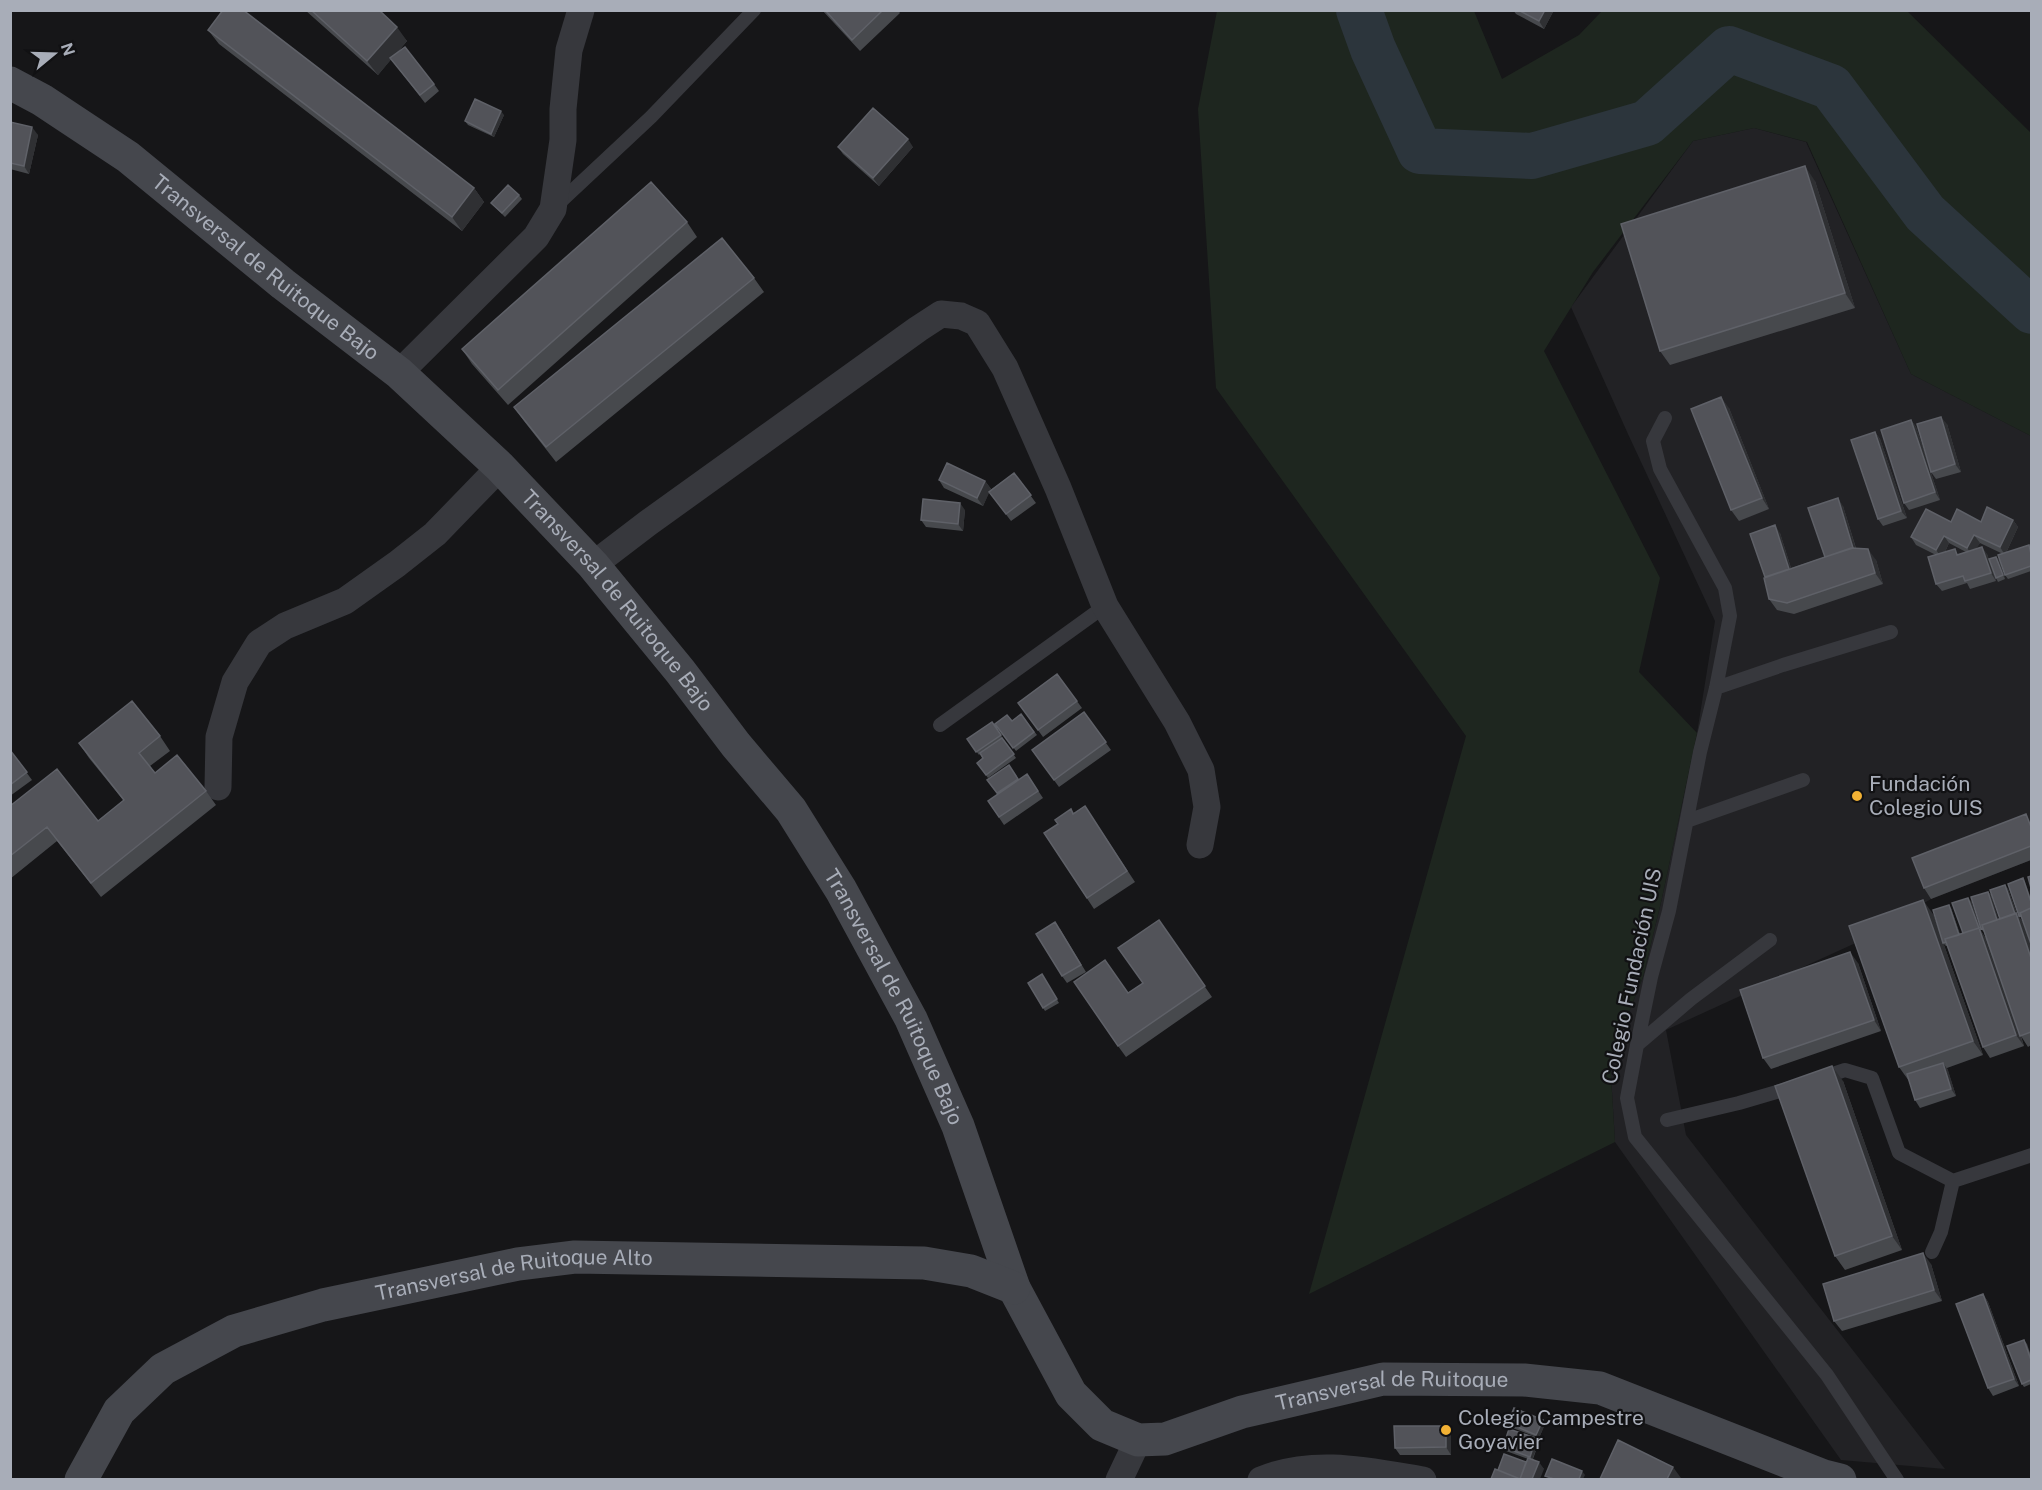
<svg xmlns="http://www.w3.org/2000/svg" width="2042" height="1490" viewBox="0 0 2042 1490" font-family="'Public Sans',sans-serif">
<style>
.built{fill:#222225}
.green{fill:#1e261f}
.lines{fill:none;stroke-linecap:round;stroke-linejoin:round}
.river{stroke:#2c353c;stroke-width:46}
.lane{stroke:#37383d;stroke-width:14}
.street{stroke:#37383d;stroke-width:27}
.secondary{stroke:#45474d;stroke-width:33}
.wall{fill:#47494d;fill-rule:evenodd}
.shaded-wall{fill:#2f3033}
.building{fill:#525359;stroke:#5f6168;stroke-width:1.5}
.poi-dot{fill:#f2b134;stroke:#111113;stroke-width:2}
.labels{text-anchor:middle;stroke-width:4.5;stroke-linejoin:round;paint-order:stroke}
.street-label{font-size:21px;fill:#a8adb8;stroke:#111113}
.poi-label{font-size:21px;fill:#a8adb8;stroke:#111113;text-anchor:start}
</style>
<rect width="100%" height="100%" fill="#161618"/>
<path class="built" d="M1754 128 1806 142 1911 374 2031 436V860L1931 899 1860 941 1666 1030 1686 1135 1945 1469 1841 1460 1615 1142 1610 1059 1643 977 1662 898 1697 733 1715 621 1628 434 1571 307 1693 141Z"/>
<path class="green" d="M1906 10 2031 133V436L1911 374 1807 142 1754 128 1693 141 1593 272 1544 351 1660 578 1639 672 1697 733 1662 898 1643 977 1610 1059 1615 1142 1309 1294 1466 736 1216 388 1198 109 1217 11H1474L1502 79 1579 35 1602 11Z"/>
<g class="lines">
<path class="river" d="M1359 10 1373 49 1420 151 1532 156 1647 123 1729 49 1831 87 1925 213 2032 311"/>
<path class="lane" d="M557 205 651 117 754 10
M1665 418 1653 441 1660 469 1725 588 1730 616 1716 688 1700 752 1669 911 1651 977 1637 1045 1627 1098 1635 1137 1827 1375 1897 1480
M1716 688 1783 665 1891 632
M940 725 1105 606
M1687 821 1803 780
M1637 1045 1691 999 1770 940
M1821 1078 1845 1070 1872 1078 1899 1153 1953 1181 2032 1155
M1667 1120 1739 1103 1794 1087
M1932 1252 1941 1232 1953 1181"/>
<path class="street" d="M399 373 536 237 553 209 563 140V109L569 50 581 10
M593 565 648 523 918 329 941 314 961 316 977 323 1005 368 1058 488 1105 606 1177 722 1201 770 1207 807 1200 845
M218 787 219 737 235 682 259 643 285 626 345 601 397 564 435 534 500 467
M1119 1480 1138 1440
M1261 1480C1313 1458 1369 1471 1423 1480"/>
<g class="secondary">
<path id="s1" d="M10 83 42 100 128 157 283 284 399 373 500 467 593 565 680 671 736 745 791 810 841 890 911 1019 958 1126 1014 1288 1071 1394 1102 1425 1138 1440 1165 1439 1242 1412 1383 1379 1524 1380 1600 1388 1824 1476 1840 1480"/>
<path id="s2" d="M81 1480 119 1411 163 1369 234 1331 323 1305 518 1264 575 1257 924 1263 971 1271 1014 1288"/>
</g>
</g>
<path class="wall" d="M305 10H379L407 41 396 54 434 84 439 91 425 103 391 59 378 75Z
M822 10H898L900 13 860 51Z
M1513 10H1554L1544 29 1516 14Z
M208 30 474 188 484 202 462 231 219 44Z
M504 115 494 137 468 125 465 121Z
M10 122 38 135 29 174 10 169Z
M838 147H913L879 186 843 154Z
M1815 181 1855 308 1670 365 1660 351Z
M519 195 522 199 505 217 491 203Z
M687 222 697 237 508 405 472 364 462 349Z
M754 278 764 292 556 462 524 421 514 407Z
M1729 408 1769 509 1739 521 1731 510Z
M1911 420 1916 427 1940 500 1909 510 1904 503Z
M1947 424 1961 472 1936 479 1931 472Z
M1875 432 1880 439 1907 518 1883 526 1878 519Z
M1014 473 1036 503 1011 521 989 492 983 506 944 488 939 480 985 481 991 489 989 491Z
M1843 506 1856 548 1876 560 1883 584 1794 614 1777 610 1769 599 1780 533 1791 568 1825 557Z
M965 510 963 531 926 527 921 520Z
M2013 520 2018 527 2006 553 2031 550V571L2008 579 2005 575 2003 554 1980 543 1976 548 1987 554 1996 581 1970 589 1967 583 1942 591 1936 584V555L1916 545 1911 537 1981 522ZM1949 543 1966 552 1959 554 1945 552Z
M1996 557 1999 560 2005 579 1998 582 1996 578Z
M1057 674 1082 708 1043 737 1018 703Z
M1084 712 1111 750 1059 787 1032 750Z
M1021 714 1037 735 1016 751 995 724 1012 721Z
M992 722 1016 758 988 778 977 763 983 758 980 754 979 755 967 739Z
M160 736 170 751 150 766 155 773 206 791 216 805 101 897 57 841 10 879V806L98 821 124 801 89 758 79 743Z
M10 750 32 780 10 796Z
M1009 765 1019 780 1027 774 1043 798 1004 825 988 801 998 795 987 780Z
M1085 806 1135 882 1094 909 1044 833 1058 824 1071 809 1074 813Z
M2031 821V860L1931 899 1924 888Z
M2005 885 2008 889 2017 914 2024 924 2031 947V1045L2028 1047 2021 1036 2024 1046 1990 1058 1983 1047 1947 946H1946L1943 943 1951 908 1960 934 1963 933 1971 901 1981 931 1986 939 1984 932 1981 929 1988 892 1991 895 1998 920 2000 919Z
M1933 914 1983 1055 1947 1068 1956 1096 1920 1108 1915 1100 1909 1081 1899 1067Z
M1159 920 1212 997 1126 1057 1118 1046 1128 993 1143 983Z
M1060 929 1086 972 1067 983 1062 976Z
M1858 963 1881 1031 1771 1069 1763 1058Z
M1042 974 1059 1003 1045 1011 1028 983Z
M1843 1081 1902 1250 1845 1270 1835 1256Z
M1931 1264 1942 1301 1842 1331 1834 1321Z
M1983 1294 1988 1302 2019 1386 1993 1396 1988 1388Z
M2024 1340 2027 1344 2031 1356V1384L2024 1387 2022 1384Z
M1543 1420 1545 1424 1539 1438 1510 1427 1508 1423Z
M1451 1433V1455H1400L1395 1448Z
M1536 1438 1539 1442 1533 1459 1544 1469 1498 1470 1526 1462 1528 1459 1506 1451 1503 1447Z"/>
<path class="shaded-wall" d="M1545 10H1554L1544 29 1539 21Z
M397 27 407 41 378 75 367 61Z
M501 111 504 115 494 137 491 134Z
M32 127 38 135 29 174 24 166Z
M908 139 913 147 879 186 873 178Z
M1805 166 1815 181 1855 308 1845 293Z
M474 188 484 202 462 231 452 217Z
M1721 397 1729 408 1769 509 1762 498Z
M1941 417 1947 424 1961 472 1955 464Z
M1911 420 1916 427 1940 500 1935 492Z
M1875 432 1880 439 1907 518 1901 511Z
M985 481 991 489 983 506 977 498Z
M1838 498 1843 506 1859 559 1854 552Z
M960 503 965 510 963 531 958 524Z
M2013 520 2018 527 2005 555 2000 547Z
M1775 525 1780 533 1795 581 1790 574Z
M1974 535 1980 543 1972 555 1967 548Z
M1944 536 1949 543 1942 558 1936 550Z
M1982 547 1987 554 1996 581 1991 573Z
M1868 549 1876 560 1883 584 1875 573Z
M1996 557 1999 560 2005 579 2003 575Z
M2023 878 2025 882 2031 898V902Z
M2005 885 2008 889 2017 914 2024 924 2031 947V958Z
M1988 892 1991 895 2001 927 1998 923Z
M1968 898 1971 901 1981 931 1986 939 2024 1046 2016 1035Z
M1923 900 1933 914 1983 1055 1973 1041Z
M1949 905 1951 908 1962 941 1959 937Z
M1850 952 1858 963 1881 1031 1874 1020Z
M1943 1063 1948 1070 1956 1096 1951 1089Z
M1832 1066 1843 1081 1902 1250 1892 1236Z
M1923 1253 1931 1264 1942 1301 1934 1290Z
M1983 1294 1988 1302 2019 1386 2014 1379Z
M1543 1420 1545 1424 1539 1438 1536 1435Z
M1446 1426 1451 1433V1455L1446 1447Z
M1536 1438 1539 1442 1532 1460 1530 1457Z
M1539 1462 1544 1469 1540 1479H1532Z
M1673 1467 1681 1478 1680 1479H1667Z
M1582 1471 1585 1475 1583 1479H1579Z"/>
<path class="building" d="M223 10H243L474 188 452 217 208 30Z
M311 10H379L397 27 367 61Z
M825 10H883L852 40Z
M1518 10H1545L1539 21Z
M405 47 434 84 420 95 390 58Z
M475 99 501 111 491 134 465 121Z
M873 108 908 139 873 178 838 147Z
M10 122 32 127 24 166 10 163Z
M1805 166 1845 293 1660 351 1621 224Z
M651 182 687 222 498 390 462 349Z
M508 185 519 195 502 213 491 203Z
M722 238 754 278 546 447 514 407Z
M1721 397 1762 498 1731 510 1691 409Z
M1941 417 1955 464 1931 472 1917 424Z
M1911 420 1935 492 1904 503 1881 430Z
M1875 432 1901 511 1878 519 1851 440Z
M947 463 985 481 977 498 939 480Z
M1014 473 1031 495 1006 514 989 492Z
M1838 498 1853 548 1825 557 1808 508Z
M923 499 960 503 958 524 921 520Z
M1987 507 2013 520 2000 547 1974 535 1967 548 1944 536 1936 550 1911 537 1926 509 1951 522 1957 509 1981 522Z
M1775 525 1789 569 1765 577 1750 534Z
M2029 545 2031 554V566L2005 575 1998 555Z
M1982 547 1991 573 1965 581 1963 576 1936 584 1928 557 1955 549 1957 555Z
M1851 548 1868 549 1875 573 1787 603 1769 599 1764 578Z
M1996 557 2003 575 1996 578 1989 559Z
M1057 674 1077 701 1038 730 1018 703Z
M132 701 160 736 139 753 155 773 177 755 206 791 91 883 47 827 10 856V806L57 769 98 821 124 800 79 743Z
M1084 712 1106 742 1054 780 1032 750Z
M1021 714 1034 732 1013 748 995 724 1007 715 1012 721Z
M992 722 1001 735 976 752 967 739Z
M1002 738 1014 754 986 775 977 763 983 758 980 753Z
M10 750 27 772 10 785Z
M1009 765 1018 779 997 793 987 780Z
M1027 774 1038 791 999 817 988 801Z
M1085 806 1127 871 1087 898 1044 833 1058 824 1055 820 1071 809 1073 814Z
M2026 814 2031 827V846L1924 888 1912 858Z
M2031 876V888L2028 877Z
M2023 878 2031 902V908L2020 913 2021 915 2019 916 2008 884Z
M2005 885 2015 914 2000 919 1990 890Z
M1988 892 1997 920 1982 925 1983 928 1981 929 1971 897Z
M1968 898 1979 928 1963 933 1952 903Z
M1923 900 1973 1041 1899 1067 1849 926Z
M1949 905 1959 935 1945 939 1946 942 1943 943 1933 910Z
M2031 908V944L2020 913Z
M2016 913 2031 958V1032L2020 1036 1982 925Z
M1159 920 1205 986 1118 1046 1074 982 1105 960 1128 993 1143 983 1118 948Z
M1055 922 1081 965 1062 976 1036 934Z
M1979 928 2016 1035 1983 1047 1945 939Z
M1850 952 1874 1020 1763 1058 1740 990Z
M1042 974 1057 999 1043 1008 1028 983Z
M1943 1063 1951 1089 1915 1100 1907 1074Z
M1832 1066 1892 1236 1835 1256 1775 1086Z
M1923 1253 1934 1290 1834 1321 1823 1284Z
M1983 1294 2014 1379 1988 1388 1956 1304Z
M2024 1340 2031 1360V1380L2022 1384 2007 1346Z
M1514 1408 1543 1420 1536 1435 1508 1423Z
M1394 1426H1446V1447L1395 1448Z
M1509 1429 1536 1438 1530 1457 1503 1447Z
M1618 1440 1673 1467 1667 1479H1600Z
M1504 1454 1526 1462 1520 1479 1498 1470Z
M1528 1458 1539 1462 1532 1479H1491L1495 1469 1520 1479Z
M1552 1459 1582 1471 1579 1479H1554L1545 1476Z"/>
<g class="poi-dot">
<circle cx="1857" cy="796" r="6"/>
<circle cx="1446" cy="1430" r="6"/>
</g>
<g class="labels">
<g class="street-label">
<text dy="7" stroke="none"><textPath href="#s1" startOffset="316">Transversal de Ruitoque Bajo</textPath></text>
<text dy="7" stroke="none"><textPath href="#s1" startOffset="802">Transversal de Ruitoque Bajo</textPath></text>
<text transform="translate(1632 976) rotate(-78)" y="7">Colegio Fundación UIS</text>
<text dy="7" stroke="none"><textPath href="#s1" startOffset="1288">Transversal de Ruitoque Bajo</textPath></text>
<text dy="7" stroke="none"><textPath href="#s2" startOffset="507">Transversal de Ruitoque Alto</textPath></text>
<text dy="7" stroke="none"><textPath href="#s1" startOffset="2068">Transversal de Ruitoque</textPath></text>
</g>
<g class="poi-label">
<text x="1869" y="791">Fundación<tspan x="1869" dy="24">Colegio UIS</tspan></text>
<text x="1458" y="1425">Colegio Campestre<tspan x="1458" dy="24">Goyavier</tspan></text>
</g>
</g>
<rect width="2042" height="1490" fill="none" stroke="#a8adb8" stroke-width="24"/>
<g transform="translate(54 54) rotate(71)" stroke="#111113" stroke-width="4.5" paint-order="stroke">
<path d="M0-4.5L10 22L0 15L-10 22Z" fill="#a8adb8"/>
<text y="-9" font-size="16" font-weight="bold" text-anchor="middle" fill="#a8adb8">N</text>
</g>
</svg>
